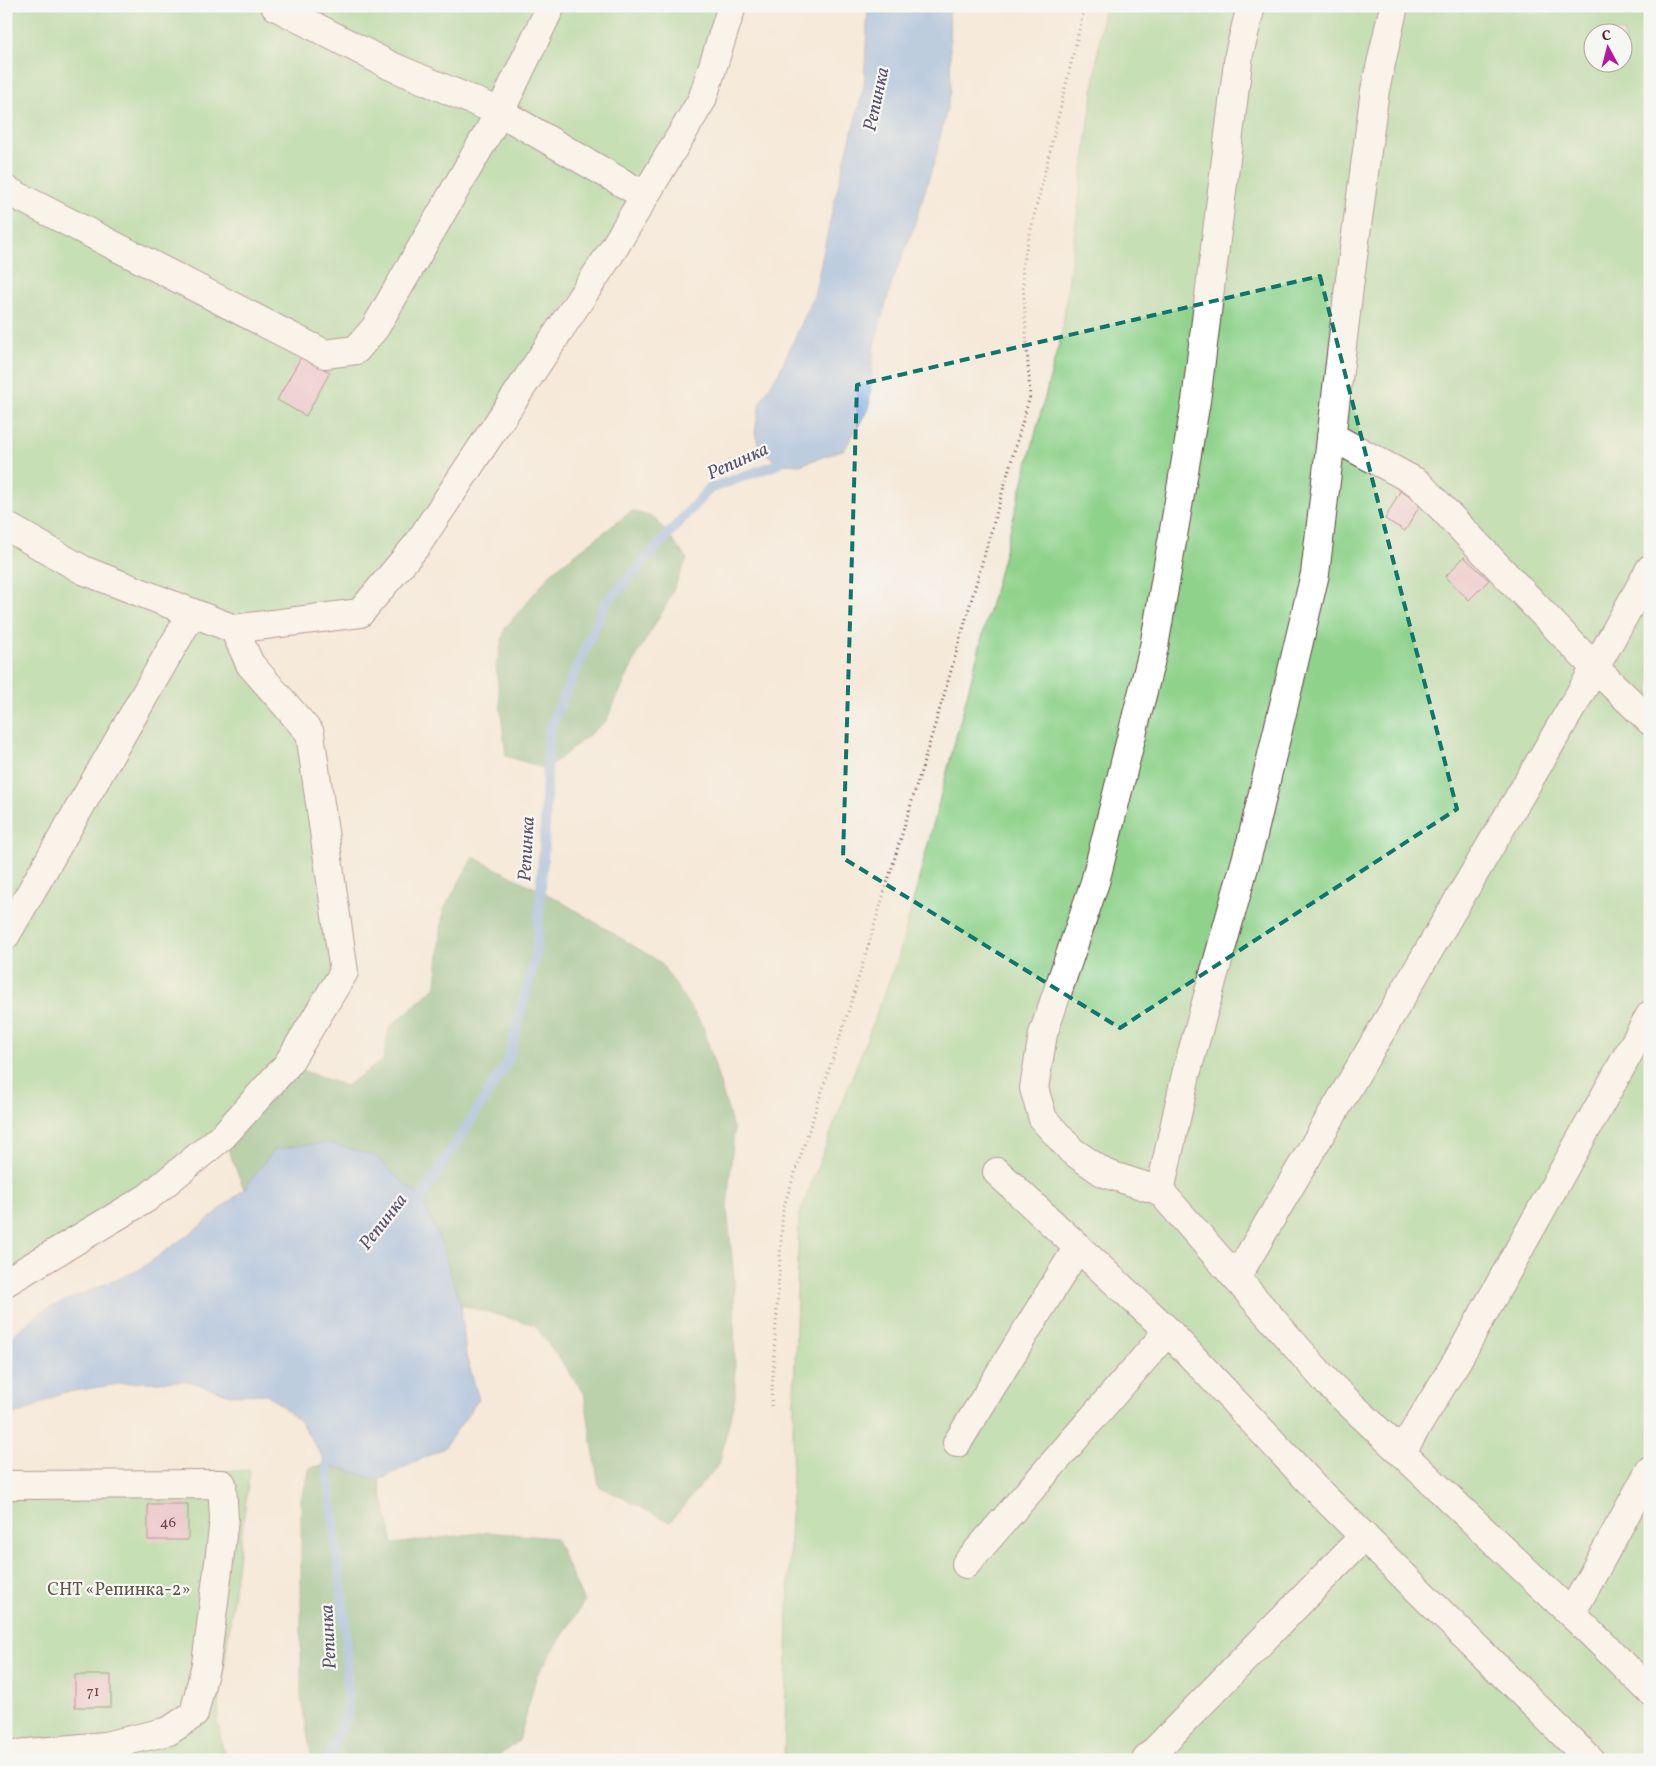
<svg xmlns="http://www.w3.org/2000/svg" width="1656" height="1766" viewBox="0 0 1656 1766" font-family="Vollkorn,serif">
<style>
.green{fill:#8fd28b;stroke:#6c785b;fill-rule:evenodd}
.forest{fill:#73b477;stroke:#5e6a51}
.water{fill:#7aaae5;stroke:#626488}
.lines{fill:none;stroke-linecap:round;stroke-linejoin:round}
.stream{stroke:#7aaae5;stroke-width:10}
.building{fill:#e3a6c0}
.minor-casing{stroke:#643d45;stroke-width:30}
.path{stroke:#643d45;stroke-width:3;stroke-dasharray:1 4;stroke-linecap:butt}
.minor{stroke:#fff;stroke-width:28}
.marked{fill:none;stroke:#0f766e;stroke-width:4;stroke-dasharray:10 6;stroke-linejoin:round}
.labels{text-anchor:middle;stroke-width:4.5;stroke-linejoin:round;paint-order:stroke}
.number-label{font-size:15px;fill:#704150}
.park-label{font-size:18px;fill:#5f5548;stroke:#f6f6f2}
.water-label{font-size:19px;font-style:italic;fill:#5b506c;stroke:#f6f6f2}
</style>
<rect width="100%" height="100%" fill="#f6f6f2"/>
<filter id="ink" filterUnits="userSpaceOnUse"><feTurbulence type="fractalNoise" baseFrequency=".02" numOctaves="2"/><feDisplacementMap in="SourceGraphic" scale="10" xChannelSelector="R" yChannelSelector="G"/><feConvolveMatrix kernelMatrix="1 2 1 2 8 2 1 2 1" color-interpolation-filters="sRGB"/></filter>
<filter id="wash" filterUnits="userSpaceOnUse"><feTurbulence type="fractalNoise" baseFrequency=".0096" numOctaves="4" result="noise"/><feDisplacementMap in="SourceGraphic" scale="20" xChannelSelector="R" yChannelSelector="G"/><feGaussianBlur stdDeviation="1.12" result="paint"/><feColorMatrix in="noise" values="0 0 0 0 0 0 0 0 0 0 0 0 0 0 0 0 0 1.4 0 .05"/><feComposite in="paint" operator="in"/></filter>
<g filter="url(#wash)">
<rect width="100%" height="100%" fill="#f5e9d9"/>
<path class="green" d="M6 6H732L702 100 360 613 234 629 310 733 344 972 223 1136 6 1282Z
M1104 6H1650V1760H784L799 1216 899 955 1062 332ZM1594 32H1624V62H1594Z
M250 1470 217 1720 225 1760H6V1480Z"/>
<path class="forest" d="M632 511 655 518 687 559 666 606 639 651 606 721 547 769 506 756 496 667 505 628 554 570Z
M473 857 557 899 660 962 703 1026 734 1131 727 1208 734 1278 735 1398 719 1464 670 1522 599 1486 584 1393 535 1325 461 1305 440 1240 421 1199 274 1150 244 1189 223 1136 287 1065 346 1086 383 1060 389 1028 436 986 443 911Z
M327 1464 379 1480 393 1544 487 1532 555 1538 584 1602 536 1677 519 1741 493 1760H312L301 1697V1499L310 1468Z"/>
<path class="water" d="M868 6H951L949 12 951 91 935 159 913 229 892 282 874 345 869 407 845 449 800 465 778 464 759 447 755 433 760 403 780 370 814 296 836 194 864 86Z
M331 1143 375 1156 421 1199 440 1240 461 1305 466 1356 479 1399 444 1448 379 1480 327 1464 299 1420 267 1394 230 1395 189 1381 125 1383 61 1393 22 1413 6 1414V1341L44 1310 139 1270 203 1224 244 1189 274 1150 299 1145Z"/>
<g class="lines">
<path class="stream" d="M412 1210 421 1199 508 1061 536 953 544 846 549 731 605 604 709 489 778 464 785 454
M327 1760 348 1711 345 1620 327 1464 328 1451"/>
</g>
<g id="blocks">
<path class="building" d="M301 357 330 372 306 416 277 400Z
M1400 491 1421 503 1405 531 1385 519Z
M1464 557 1489 580 1469 600 1445 577Z
M148 1504H188V1540H148Z
M75 1675H111V1707H75Z"/>
</g>
</g>
<g filter="url(#ink)">
<use href="#blocks" fill-opacity="0" stroke="#643d45" stroke-width="1"/>
<g class="lines">
<defs>
<path id="minor" d="M275 6 391 66 500 112 645 196
M1394 6 1375 90 1349 287 1315 574 1253 835 1186 1074 1160 1191 1327 1382 1585 1627 1650 1691
M6 190 325 354 356 350 375 328 500 112 551 6
M1331 436 1418 483 1595 668 1650 721
M6 526 83 570 234 629 360 613 417 545 612 251 702 100 732 6
M6 935 192 613
M997 1172 1168 1331 1326 1499 1590 1760
M1160 1191 1104 1173 1072 1151 1043 1119 1034 1088 1043 1034 1095 882 1154 647 1196 401 1239 54 1251 6
M1236 1278 1595 668 1650 569
M6 1282 147 1198 223 1136 287 1065 344 972 310 733 250 664 234 629
M957 1443 1078 1247
M1401 1453 1458 1359 1650 1015
M6 1485 222 1484 224 1519 219 1562 206 1664 194 1714 169 1731 105 1746 6 1755
M966 1564 1168 1331
M1571 1614 1650 1470
M1146 1760 1364 1536"/>
</defs>
<use href="#minor" class="minor-casing"/>
<path class="path" d="M771 1406 783 1209 850 1006 944 695 1030 396 1022 266 1085 6"/>
<use href="#minor" class="minor"/>
</g>
</g>
<path d="M0 0H1656V1766H0ZM1320 276 1457 809 1120 1028 843 858 857 385Z" fill="#f5e9d9" fill-opacity=".55" fill-rule="evenodd"/>
<path class="marked" d="M1320 276 1457 809 1120 1028 843 858 857 385Z"/>
<g class="labels">
<g class="number-label">
<text x="168" y="1527">46</text>
<text x="93" y="1696">71</text>
</g>
<g class="park-label">
<text x="119" y="1595">СНТ «Репинка-2»</text>
</g>
<g class="water-label">
<text transform="translate(875 99) rotate(-78)" y="7">Репинка</text>
<text transform="translate(737 460) rotate(-24)" y="7">Репинка</text>
<text transform="translate(525 849) rotate(-87)" y="7">Репинка</text>
<text transform="translate(382 1221) rotate(-52)" y="7">Репинка</text>
<text transform="translate(327 1637) rotate(-93)" y="7">Репинка</text>
</g>
</g>
<rect width="1656" height="1766" fill="none" stroke="#f6f6f2" stroke-width="25"/>
<g transform="translate(1608 48) rotate(353)"><circle r="24" fill="#f6f6f2" stroke="#b1a0a2"/>
<path d="M0-4L9 19L0 12L-9 19Z" fill="#b5179e"/>
<text y="-8" font-size="14" font-weight="bold" text-anchor="middle" fill="#4a1f2b">С</text>
</g>
</svg>
